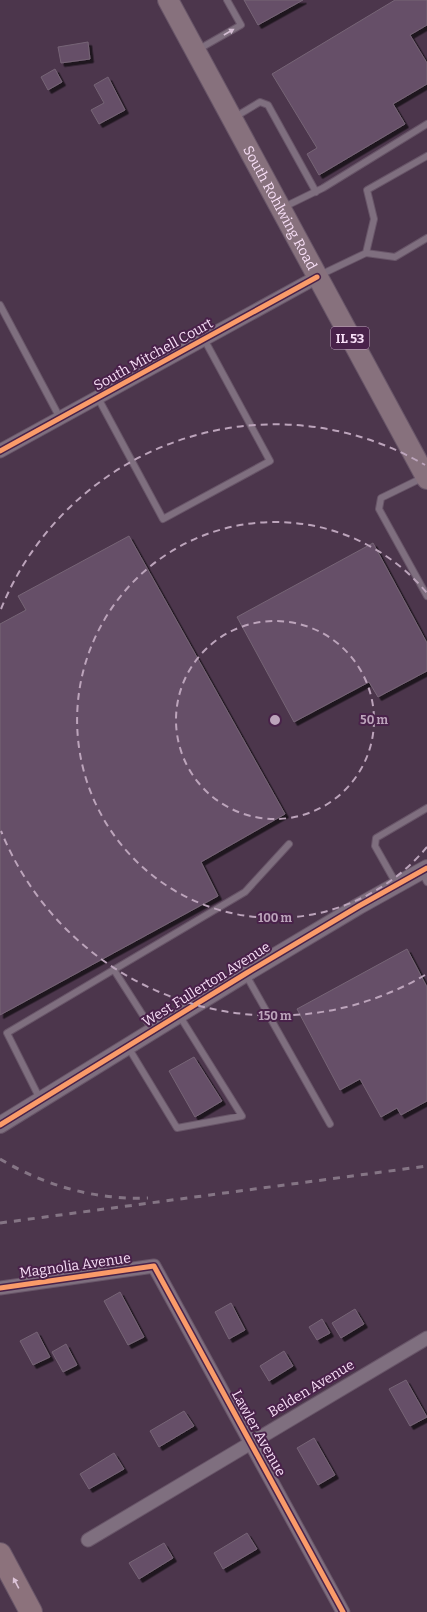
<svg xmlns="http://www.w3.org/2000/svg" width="427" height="1612" viewBox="0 0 427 1612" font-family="Bitter,serif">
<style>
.building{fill:#665067;stroke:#766476;filter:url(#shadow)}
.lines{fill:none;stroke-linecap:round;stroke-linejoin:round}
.service-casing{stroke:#685568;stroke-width:8}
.minor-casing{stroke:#685568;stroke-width:15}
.tertiary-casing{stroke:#685568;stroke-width:18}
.primary-casing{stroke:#685568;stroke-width:22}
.motorway-casing{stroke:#685568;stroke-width:24}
.service{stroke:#7f6f7f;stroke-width:6}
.minor{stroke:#7f6f7f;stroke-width:13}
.tertiary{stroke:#7f6f7f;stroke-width:16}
.primary{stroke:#87717d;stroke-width:20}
.motorway{stroke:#8c727c;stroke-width:22}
.rail{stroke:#857585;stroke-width:3;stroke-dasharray:7 7;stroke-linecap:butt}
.cycleway-casing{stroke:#49224a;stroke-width:8}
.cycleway{stroke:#fa9b69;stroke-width:5}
.oneway{fill:#d4bdd3}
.oneway2{fill:#ddc4d8}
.ring{fill:none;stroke:#bca4bb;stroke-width:2;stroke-dasharray:7 5}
.labels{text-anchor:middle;stroke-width:4;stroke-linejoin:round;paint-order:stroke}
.shield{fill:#49224a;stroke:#c4a6c3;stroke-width:1}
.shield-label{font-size:13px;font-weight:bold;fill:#f8dff7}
.street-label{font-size:14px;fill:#f8dff7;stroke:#49224a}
.centre{fill:#bca4bb;stroke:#49224a;stroke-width:2}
.ring-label{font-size:12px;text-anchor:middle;font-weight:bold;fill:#bca4bb;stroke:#49224a;stroke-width:4;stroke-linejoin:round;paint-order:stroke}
</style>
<defs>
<filter id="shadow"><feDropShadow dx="3.5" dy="3.5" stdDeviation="0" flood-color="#0009"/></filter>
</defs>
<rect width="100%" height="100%" fill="#4c364c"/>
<path class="building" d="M244 0H303L258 25Z
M395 0H427V25L410 35 427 63V84L393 104 405 124 319 175 307 154 317 148 272 74Z
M88 42 90 59 61 63 58 47Z
M55 69 62 82 48 90 41 77Z
M108 77 125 110 99 124 91 110 104 103 94 85Z
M129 536 285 814 201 862 218 896 0 1015V624L26 610 18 596Z
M373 543 427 643V671L378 697 369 682 294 722 237 617Z
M407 949 427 987V1101L401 1115 397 1108 381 1117 360 1079 340 1090 297 1009Z
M194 1057 222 1101 195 1117 169 1071Z
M120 1292 144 1337 128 1345 104 1301Z
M231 1303 245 1330 229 1339 215 1312Z
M355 1309 364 1324 341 1338 332 1323Z
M322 1319 330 1333 317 1340 309 1327Z
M37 1332 50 1357 33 1365 20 1341Z
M66 1344 77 1365 63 1372 52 1352Z
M284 1351 293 1366 269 1381 260 1366Z
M406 1380 427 1417 410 1426 389 1389Z
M184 1411 194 1426 159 1447 150 1431Z
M314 1438 335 1475 318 1485 297 1448Z
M114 1453 124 1469 89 1489 80 1474Z
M247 1533 257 1549 223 1569 214 1553Z
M164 1543 173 1558 139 1579 129 1563Z"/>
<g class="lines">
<defs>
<path id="service" d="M199 49 241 25 227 0
M235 117 260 102 268 105 316 192
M284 207 323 188 427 124
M366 253 374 219 367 190 427 156
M320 275 366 253 395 257 427 238
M0 305 60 418
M98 398 163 519 270 461 204 339
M424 477 381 498 379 509 427 596
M422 872 427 882
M397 885 375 846 376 838 427 808
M114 970 153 1031
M246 975 330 1124
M128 1047 177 1128 242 1116 179 1015
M40 1099 7 1033 245 892 289 844"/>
<path id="minor" d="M0 451 317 277
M0 1288 154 1266 343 1612
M88 1540 427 1338"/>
<path id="tertiary" d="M0 1125 245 974 359 906 427 868"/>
<g id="primary">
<path id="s1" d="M168 0 427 479"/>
</g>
<path id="motorway" d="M0 1554 31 1612"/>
</defs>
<use href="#service" class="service-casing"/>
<use href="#minor" class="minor-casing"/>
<use href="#tertiary" class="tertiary-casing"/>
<use href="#primary" class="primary-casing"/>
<use href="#motorway" class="motorway-casing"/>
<use href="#service" class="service"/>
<use href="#minor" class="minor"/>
<use href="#tertiary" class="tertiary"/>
<use href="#primary" class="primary"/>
<use href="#motorway" class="motorway"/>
<path class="rail" d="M0 1159C46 1186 95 1200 148 1198
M0 1223 427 1166"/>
<defs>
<path id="cycleway" d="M0 451 317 277
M0 1125 245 974 359 906 427 868
M0 1288 154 1266 343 1612"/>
</defs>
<use href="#cycleway" class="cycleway-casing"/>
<use href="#cycleway" class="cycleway"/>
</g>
<defs><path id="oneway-solid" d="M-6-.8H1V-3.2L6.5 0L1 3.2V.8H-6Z"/></defs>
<use class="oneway" href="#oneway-solid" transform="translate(229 32) rotate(-30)"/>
<use class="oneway2" href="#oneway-solid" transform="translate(16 1583) rotate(-118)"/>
<g class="ring">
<circle cx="275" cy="720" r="99"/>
<path d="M427 847A198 198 0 1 1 427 593"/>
<path d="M425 975A296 296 0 0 1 1 831M1 609A296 296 0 0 1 425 465"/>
</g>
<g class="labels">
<rect class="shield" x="331" y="327" width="38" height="22" rx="3"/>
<g class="shield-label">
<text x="350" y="343">IL 53</text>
</g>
<g class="street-label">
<text dy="5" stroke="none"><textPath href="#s1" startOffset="236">South Rohlwing Road</textPath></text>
<text transform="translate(153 354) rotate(-29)" y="5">South Mitchell Court</text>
<text transform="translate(206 984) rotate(-32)" y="5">West Fullerton Avenue</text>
<text transform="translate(75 1265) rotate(-8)" y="5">Magnolia Avenue</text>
<text transform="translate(311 1388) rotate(-31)" y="5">Belden Avenue</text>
<text transform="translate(259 1433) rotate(61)" y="5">Lawler Avenue</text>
</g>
</g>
<circle cx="275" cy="720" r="6" class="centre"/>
<g class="ring-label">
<text x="374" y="724">50 m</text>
<text x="275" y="922">100 m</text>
<text x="275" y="1020">150 m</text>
</g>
</svg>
